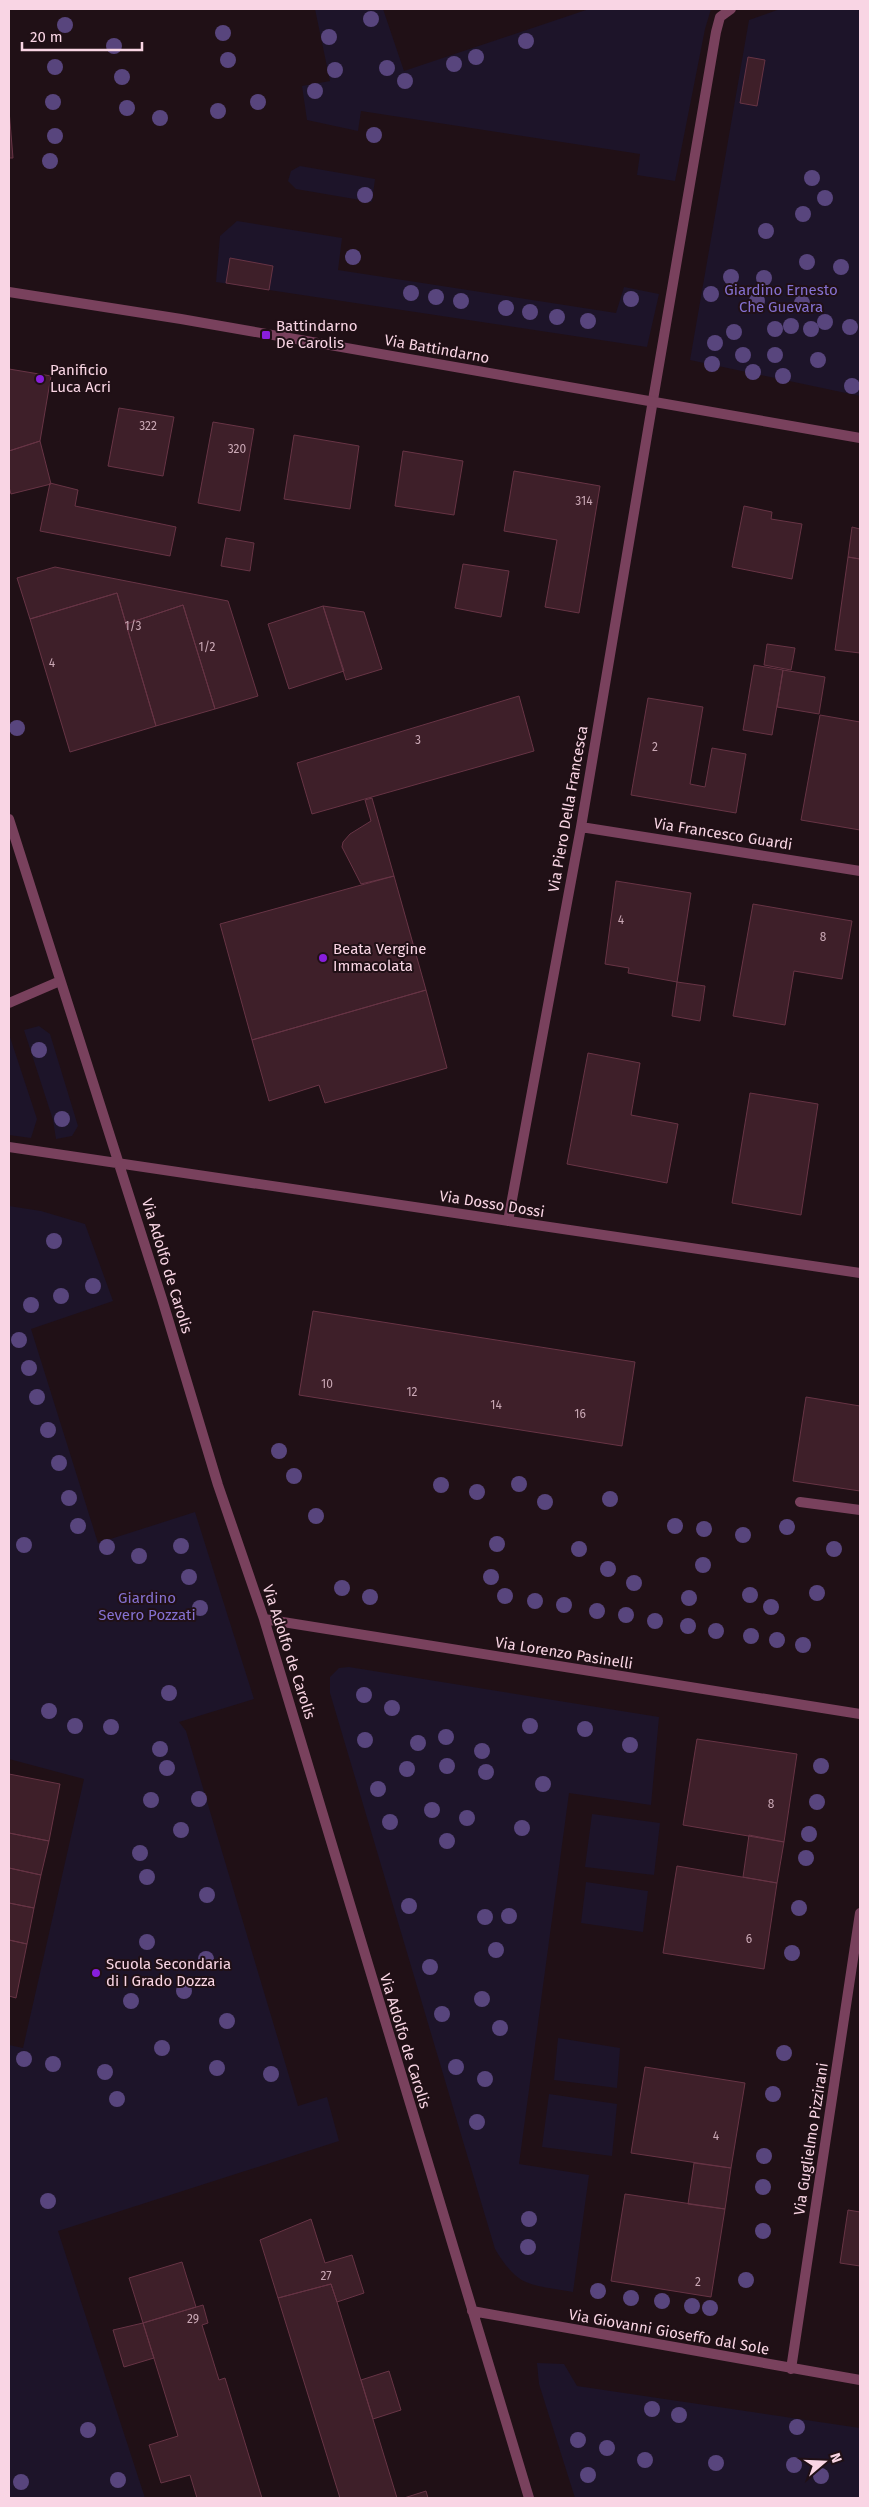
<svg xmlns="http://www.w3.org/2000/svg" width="869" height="2507" viewBox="0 0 869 2507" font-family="'Fira Sans',sans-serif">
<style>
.green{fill:#1d1429}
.building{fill:#3e1f29;stroke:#673445}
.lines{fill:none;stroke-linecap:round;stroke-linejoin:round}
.service{stroke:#79415d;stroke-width:10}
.minor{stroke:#79415d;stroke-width:10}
.tertiary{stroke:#79415d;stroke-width:10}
.tree{fill:#58457d}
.poi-dot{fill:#881edc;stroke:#201016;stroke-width:2}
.labels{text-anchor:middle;stroke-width:4;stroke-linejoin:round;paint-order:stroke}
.number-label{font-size:12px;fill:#caa8b5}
.park-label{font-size:15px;fill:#8571d1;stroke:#201016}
.poi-label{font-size:15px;fill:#f9d5e4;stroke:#201016;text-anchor:start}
.street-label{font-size:15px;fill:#f9d5e4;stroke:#201016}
</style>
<rect width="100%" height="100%" fill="#201016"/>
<path class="green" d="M315 9H383L404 71 589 9H711L705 29 675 181 637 175 640 154 361 111 358 131 307 120 302 86 330 81Z
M780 9H860V396L690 360 749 20Z
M300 166 375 179 372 202 296 189 288 181 291 171Z
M237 221 342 238 338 270 616 313 624 287 659 294 647 347 216 282 220 236Z
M39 1026 50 1034 78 1126 72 1136 56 1139 53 1120 24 1030Z
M9 1034 37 1119 31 1138 9 1135Z
M9 1206 41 1211 85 1224 113 1301 31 1329 98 1543 195 1512 254 1699 179 1722 186 1731 298 2106 327 2097 339 2141 58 2231 145 2498H9V2045L23 2048 84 1779 9 1759Z
M349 1667 659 1717 651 1805 569 1793 519 2164 589 2175 573 2292C530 2284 519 2289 495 2249L330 1693V1677L339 1668Z
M592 1814 660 1823 654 1875 585 1867Z
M586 1882 648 1891 643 1932 581 1923Z
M558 2038 620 2048 617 2088 554 2080Z
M549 2094 617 2104 612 2156 542 2147Z
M537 2363 564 2364 577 2386 860 2428V2498H575L539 2384Z"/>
<path class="building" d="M748 57 765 60 757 106 740 103Z
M9 110 13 158H9Z
M230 258 273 266 269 290 226 283Z
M9 369 51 376 40 441 9 451Z
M119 408 174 417 163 476 108 466Z
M213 422 254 429 240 511 198 503Z
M294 435 359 446 350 509 284 499Z
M40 441 51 484 11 494 9 487V451Z
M403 451 463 461 454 515 395 506Z
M514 471 600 486 579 613 545 607 557 540 504 531Z
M50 483 78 490 75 506 176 527 170 556 40 531Z
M744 506 772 512 771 519 802 524 792 579 732 567Z
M852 527 860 529V559L848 557Z
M226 538 254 543 250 571 221 566Z
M848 557 860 559V653L835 650Z
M463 564 509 571 501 617 455 608Z
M55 567 228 601 258 696 215 709 183 605 126 624 117 593 30 619 17 578Z
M117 593 156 726 70 752 30 619Z
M183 605 215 709 156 726 126 624Z
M323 606 344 671 289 689 268 624Z
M323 606 364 612 382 669 346 680Z
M767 644 795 648 791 670 764 665Z
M754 665 783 670 772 735 743 730Z
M783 670 825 677 819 714 777 707Z
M519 696 534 751 312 814 297 763Z
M648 698 703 707 690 784 705 787 712 748 746 754 736 813 631 795Z
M820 715 860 722V830L801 820Z
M372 798 394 876 361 884 342 847 343 842 350 834 371 821 365 800Z
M394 876 426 990 252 1040 220 924Z
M616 881 691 893 677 982 628 973 629 968 605 964Z
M753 904 852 921 842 979 794 971 785 1025 733 1016Z
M677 982 705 986 700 1021 672 1016Z
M426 990 447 1068 325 1103 319 1085 269 1101 252 1040Z
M588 1053 640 1063 631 1115 678 1124 667 1183 567 1164Z
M750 1093 818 1104 801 1215 732 1203Z
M313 1311 635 1362 622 1446 299 1395Z
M806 1397 860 1406V1491L793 1481Z
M697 1739 797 1754 784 1842 683 1825Z
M9 1774 60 1784 49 1841 9 1833Z
M9 1833 49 1841 41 1875 9 1868Z
M749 1835 784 1842 777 1883 743 1877Z
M677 1866 777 1883 764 1969 663 1953Z
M9 1868 41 1875 34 1908 9 1903Z
M9 1903 34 1908 27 1944 9 1940Z
M9 1940 27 1944 16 1998 9 1996Z
M645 2067 745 2083 731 2168 631 2153Z
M694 2163 731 2168 725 2209 688 2204Z
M625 2194 725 2209 711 2297 611 2281Z
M848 2210 860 2212V2266L840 2263Z
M311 2219 325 2263 352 2255 364 2293 337 2302 331 2284 278 2298 260 2240Z
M182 2262 196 2307 143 2323 129 2278Z
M331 2284 337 2302 397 2498H340L278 2298Z
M203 2305 208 2323 202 2325 219 2380 225 2378 262 2498H197L190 2475 161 2483 149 2445 178 2436 143 2323Z
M143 2323 154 2358 124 2367 113 2330Z
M389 2371 401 2410 373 2419 361 2380Z
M426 2491 428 2498H404Z"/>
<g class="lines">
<path class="service" d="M653 400 716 32 720 17 731 9
M800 1502 860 1510"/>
<path class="minor" d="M9 819 162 1299 218 1485 264 1619 529 2498
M581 827 860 871
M9 1003 60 981
M9 1147 860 1273
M508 1221 581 827 653 400
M264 1619 860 1714
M472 2311 860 2380
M791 2369 860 1913"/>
<path class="tertiary" d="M9 292 181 319 860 438"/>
</g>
<g class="tree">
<circle cx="371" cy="19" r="8"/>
<circle cx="65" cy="25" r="8"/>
<circle cx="223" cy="33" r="8"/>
<circle cx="329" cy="37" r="8"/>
<circle cx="526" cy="41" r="8"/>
<circle cx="114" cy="46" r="8"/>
<circle cx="476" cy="57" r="8"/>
<circle cx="228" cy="60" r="8"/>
<circle cx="454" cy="64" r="8"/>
<circle cx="55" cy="67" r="8"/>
<circle cx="387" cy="68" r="8"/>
<circle cx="335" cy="70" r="8"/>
<circle cx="122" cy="77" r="8"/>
<circle cx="405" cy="81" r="8"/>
<circle cx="315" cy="91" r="8"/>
<circle cx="53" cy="102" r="8"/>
<circle cx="258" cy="102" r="8"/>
<circle cx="127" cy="108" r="8"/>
<circle cx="218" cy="111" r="8"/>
<circle cx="160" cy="118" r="8"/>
<circle cx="374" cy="135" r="8"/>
<circle cx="55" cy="136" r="8"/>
<circle cx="50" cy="161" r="8"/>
<circle cx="812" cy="178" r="8"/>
<circle cx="365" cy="195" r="8"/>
<circle cx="825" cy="198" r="8"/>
<circle cx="803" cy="214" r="8"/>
<circle cx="766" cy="231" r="8"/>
<circle cx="353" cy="257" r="8"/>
<circle cx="807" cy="262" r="8"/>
<circle cx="841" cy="267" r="8"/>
<circle cx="731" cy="277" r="8"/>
<circle cx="764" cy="278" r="8"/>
<circle cx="411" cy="293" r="8"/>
<circle cx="711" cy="294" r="8"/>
<circle cx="436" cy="297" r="8"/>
<circle cx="631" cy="299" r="8"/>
<circle cx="461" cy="301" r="8"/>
<circle cx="757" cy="301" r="8"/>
<circle cx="802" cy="303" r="8"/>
<circle cx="506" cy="308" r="8"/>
<circle cx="530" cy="312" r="8"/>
<circle cx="557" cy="317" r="8"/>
<circle cx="588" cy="321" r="8"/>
<circle cx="825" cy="322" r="8"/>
<circle cx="791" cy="326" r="8"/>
<circle cx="850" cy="327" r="8"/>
<circle cx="775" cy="329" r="8"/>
<circle cx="811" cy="329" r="8"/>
<circle cx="734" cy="332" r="8"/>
<circle cx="715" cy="343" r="8"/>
<circle cx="743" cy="355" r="8"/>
<circle cx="775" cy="355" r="8"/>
<circle cx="818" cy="360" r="8"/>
<circle cx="712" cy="364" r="8"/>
<circle cx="753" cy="372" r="8"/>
<circle cx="783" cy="376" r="8"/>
<circle cx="852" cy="386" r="8"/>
<circle cx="17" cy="728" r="8"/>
<circle cx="39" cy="1050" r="8"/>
<circle cx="62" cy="1119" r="8"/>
<circle cx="54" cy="1241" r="8"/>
<circle cx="93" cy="1286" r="8"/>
<circle cx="61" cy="1296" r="8"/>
<circle cx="31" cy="1305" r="8"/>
<circle cx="19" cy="1340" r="8"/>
<circle cx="29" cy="1368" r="8"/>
<circle cx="37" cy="1397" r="8"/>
<circle cx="48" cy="1430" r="8"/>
<circle cx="279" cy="1451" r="8"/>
<circle cx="59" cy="1463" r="8"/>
<circle cx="294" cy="1476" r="8"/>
<circle cx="519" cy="1484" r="8"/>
<circle cx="441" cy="1485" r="8"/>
<circle cx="477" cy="1492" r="8"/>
<circle cx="69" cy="1498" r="8"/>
<circle cx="610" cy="1499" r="8"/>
<circle cx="545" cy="1502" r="8"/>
<circle cx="316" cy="1516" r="8"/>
<circle cx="78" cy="1526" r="8"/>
<circle cx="675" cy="1526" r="8"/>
<circle cx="787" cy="1527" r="8"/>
<circle cx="704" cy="1529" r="8"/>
<circle cx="743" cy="1535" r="8"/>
<circle cx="497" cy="1544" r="8"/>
<circle cx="24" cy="1545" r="8"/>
<circle cx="181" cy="1546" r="8"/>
<circle cx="107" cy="1547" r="8"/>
<circle cx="579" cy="1549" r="8"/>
<circle cx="834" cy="1549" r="8"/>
<circle cx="139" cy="1556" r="8"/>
<circle cx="703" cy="1565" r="8"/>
<circle cx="608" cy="1569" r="8"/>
<circle cx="189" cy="1577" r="8"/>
<circle cx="491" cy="1577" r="8"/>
<circle cx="634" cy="1583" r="8"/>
<circle cx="342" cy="1588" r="8"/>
<circle cx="817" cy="1593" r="8"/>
<circle cx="750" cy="1595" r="8"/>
<circle cx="505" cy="1596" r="8"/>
<circle cx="370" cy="1597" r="8"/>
<circle cx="689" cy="1598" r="8"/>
<circle cx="535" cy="1601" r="8"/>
<circle cx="564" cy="1605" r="8"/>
<circle cx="771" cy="1607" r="8"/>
<circle cx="200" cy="1608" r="8"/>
<circle cx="597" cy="1611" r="8"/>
<circle cx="626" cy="1615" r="8"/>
<circle cx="655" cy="1621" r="8"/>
<circle cx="688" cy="1626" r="8"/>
<circle cx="716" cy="1631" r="8"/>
<circle cx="751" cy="1636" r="8"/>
<circle cx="777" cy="1640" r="8"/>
<circle cx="803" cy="1645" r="8"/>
<circle cx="169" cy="1693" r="8"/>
<circle cx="364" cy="1695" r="8"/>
<circle cx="392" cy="1708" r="8"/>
<circle cx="49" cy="1711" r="8"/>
<circle cx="75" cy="1726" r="8"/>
<circle cx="530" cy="1726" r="8"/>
<circle cx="111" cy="1727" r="8"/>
<circle cx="585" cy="1729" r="8"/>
<circle cx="446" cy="1737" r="8"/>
<circle cx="365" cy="1740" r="8"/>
<circle cx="418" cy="1743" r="8"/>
<circle cx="630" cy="1745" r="8"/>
<circle cx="160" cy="1749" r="8"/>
<circle cx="482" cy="1751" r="8"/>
<circle cx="447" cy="1766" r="8"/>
<circle cx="821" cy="1766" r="8"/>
<circle cx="167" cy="1768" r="8"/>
<circle cx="407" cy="1769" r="8"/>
<circle cx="486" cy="1772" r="8"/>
<circle cx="543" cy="1784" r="8"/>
<circle cx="378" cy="1789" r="8"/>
<circle cx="199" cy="1799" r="8"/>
<circle cx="151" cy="1800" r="8"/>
<circle cx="817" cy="1802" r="8"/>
<circle cx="432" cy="1810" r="8"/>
<circle cx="467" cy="1818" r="8"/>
<circle cx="390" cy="1822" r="8"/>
<circle cx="522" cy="1828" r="8"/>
<circle cx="181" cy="1830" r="8"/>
<circle cx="809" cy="1834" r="8"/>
<circle cx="447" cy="1841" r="8"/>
<circle cx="140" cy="1853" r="8"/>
<circle cx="806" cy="1858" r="8"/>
<circle cx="147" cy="1877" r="8"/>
<circle cx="207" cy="1895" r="8"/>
<circle cx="409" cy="1906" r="8"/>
<circle cx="799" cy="1908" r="8"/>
<circle cx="509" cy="1916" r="8"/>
<circle cx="485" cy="1917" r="8"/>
<circle cx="147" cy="1942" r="8"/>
<circle cx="496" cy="1950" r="8"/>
<circle cx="792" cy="1953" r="8"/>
<circle cx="206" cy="1959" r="8"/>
<circle cx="430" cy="1967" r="8"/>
<circle cx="184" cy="1991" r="8"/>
<circle cx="482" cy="1999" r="8"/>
<circle cx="131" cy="2001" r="8"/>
<circle cx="442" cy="2014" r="8"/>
<circle cx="227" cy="2021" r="8"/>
<circle cx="500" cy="2028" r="8"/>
<circle cx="162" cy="2048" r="8"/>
<circle cx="784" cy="2053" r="8"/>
<circle cx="24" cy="2059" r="8"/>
<circle cx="53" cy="2064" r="8"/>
<circle cx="456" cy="2067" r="8"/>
<circle cx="217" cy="2068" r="8"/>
<circle cx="105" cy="2072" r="8"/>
<circle cx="271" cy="2074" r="8"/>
<circle cx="485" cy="2079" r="8"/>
<circle cx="773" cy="2094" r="8"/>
<circle cx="117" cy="2099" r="8"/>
<circle cx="477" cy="2122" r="8"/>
<circle cx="764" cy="2156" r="8"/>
<circle cx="763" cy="2187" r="8"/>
<circle cx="48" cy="2201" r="8"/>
<circle cx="529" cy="2219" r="8"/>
<circle cx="763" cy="2231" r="8"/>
<circle cx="528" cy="2247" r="8"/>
<circle cx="746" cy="2280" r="8"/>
<circle cx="598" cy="2291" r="8"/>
<circle cx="631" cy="2298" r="8"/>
<circle cx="662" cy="2301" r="8"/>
<circle cx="692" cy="2306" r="8"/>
<circle cx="710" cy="2308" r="8"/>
<circle cx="652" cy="2409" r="8"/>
<circle cx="679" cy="2415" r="8"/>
<circle cx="797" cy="2427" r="8"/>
<circle cx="88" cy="2430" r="8"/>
<circle cx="578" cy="2440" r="8"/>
<circle cx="607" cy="2448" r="8"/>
<circle cx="645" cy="2460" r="8"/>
<circle cx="716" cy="2463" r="8"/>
<circle cx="794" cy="2465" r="8"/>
<circle cx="588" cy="2475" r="8"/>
<circle cx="821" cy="2476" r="8"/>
<circle cx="118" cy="2480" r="8"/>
<circle cx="21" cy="2482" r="8"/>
</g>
<g class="poi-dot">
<rect x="261" y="330" width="10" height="10" rx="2.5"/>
<circle cx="40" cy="379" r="5"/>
<circle cx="323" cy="958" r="5"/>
<circle cx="96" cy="1973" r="5"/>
</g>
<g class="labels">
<g class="number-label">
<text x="148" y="430">322</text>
<text x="237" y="453">320</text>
<text x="584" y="505">314</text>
<text x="133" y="630">1/3</text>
<text x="207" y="651">1/2</text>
<text x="52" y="667">4</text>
<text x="418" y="744">3</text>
<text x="655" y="751">2</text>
<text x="621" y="924">4</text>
<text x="823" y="941">8</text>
<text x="327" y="1388">10</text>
<text x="412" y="1396">12</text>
<text x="496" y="1409">14</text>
<text x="580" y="1418">16</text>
<text x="771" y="1808">8</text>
<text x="749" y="1943">6</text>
<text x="716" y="2140">4</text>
<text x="326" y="2280">27</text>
<text x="698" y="2286">2</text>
<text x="193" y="2323">29</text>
</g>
<g class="park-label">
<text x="781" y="295">Giardino Ernesto<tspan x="781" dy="17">Che Guevara</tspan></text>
<text x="147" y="1603">Giardino<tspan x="147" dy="17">Severo Pozzati</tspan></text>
</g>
<g class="poi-label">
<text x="276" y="331">Battindarno<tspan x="276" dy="17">De Carolis</tspan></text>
<text x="50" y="375">Panificio<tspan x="50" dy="17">Luca Acri</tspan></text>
<text x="333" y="954">Beata Vergine<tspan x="333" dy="17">Immacolata</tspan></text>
<text x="106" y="1969">Scuola Secondaria<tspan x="106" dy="17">di I Grado Dozza</tspan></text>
</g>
<g class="street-label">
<text transform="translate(437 349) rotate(10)" y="5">Via Battindarno</text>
<text transform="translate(568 809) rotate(-80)" y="5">Via Piero Della Francesca</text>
<text transform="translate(723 834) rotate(9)" y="5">Via Francesco Guardi</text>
<text transform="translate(492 1204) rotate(9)" y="5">Via Dosso Dossi</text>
<text transform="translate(167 1266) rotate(73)" y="5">Via Adolfo de Carolis</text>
<text transform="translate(289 1652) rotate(72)" y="5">Via Adolfo de Carolis</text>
<text transform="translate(564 1653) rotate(9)" y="5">Via Lorenzo Pasinelli</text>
<text transform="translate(405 2041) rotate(73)" y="5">Via Adolfo de Carolis</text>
<text transform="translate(811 2139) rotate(-81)" y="5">Via Guglielmo Pizzirani</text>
<text transform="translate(669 2332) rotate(10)" y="5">Via Giovanni Gioseffo dal Sole</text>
</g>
</g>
<rect width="869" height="2507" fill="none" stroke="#f9d5e4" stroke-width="20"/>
<g transform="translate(824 2462) rotate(71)" stroke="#201016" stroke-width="4" paint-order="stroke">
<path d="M0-4L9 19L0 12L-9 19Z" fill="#f9d5e4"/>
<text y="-8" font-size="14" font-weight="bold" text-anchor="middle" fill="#f9d5e4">N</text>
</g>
<path d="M22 42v8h120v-8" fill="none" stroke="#f9d5e4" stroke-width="2.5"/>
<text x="30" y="42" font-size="15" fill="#f9d5e4" stroke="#201016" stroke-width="4" paint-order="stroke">20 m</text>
</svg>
